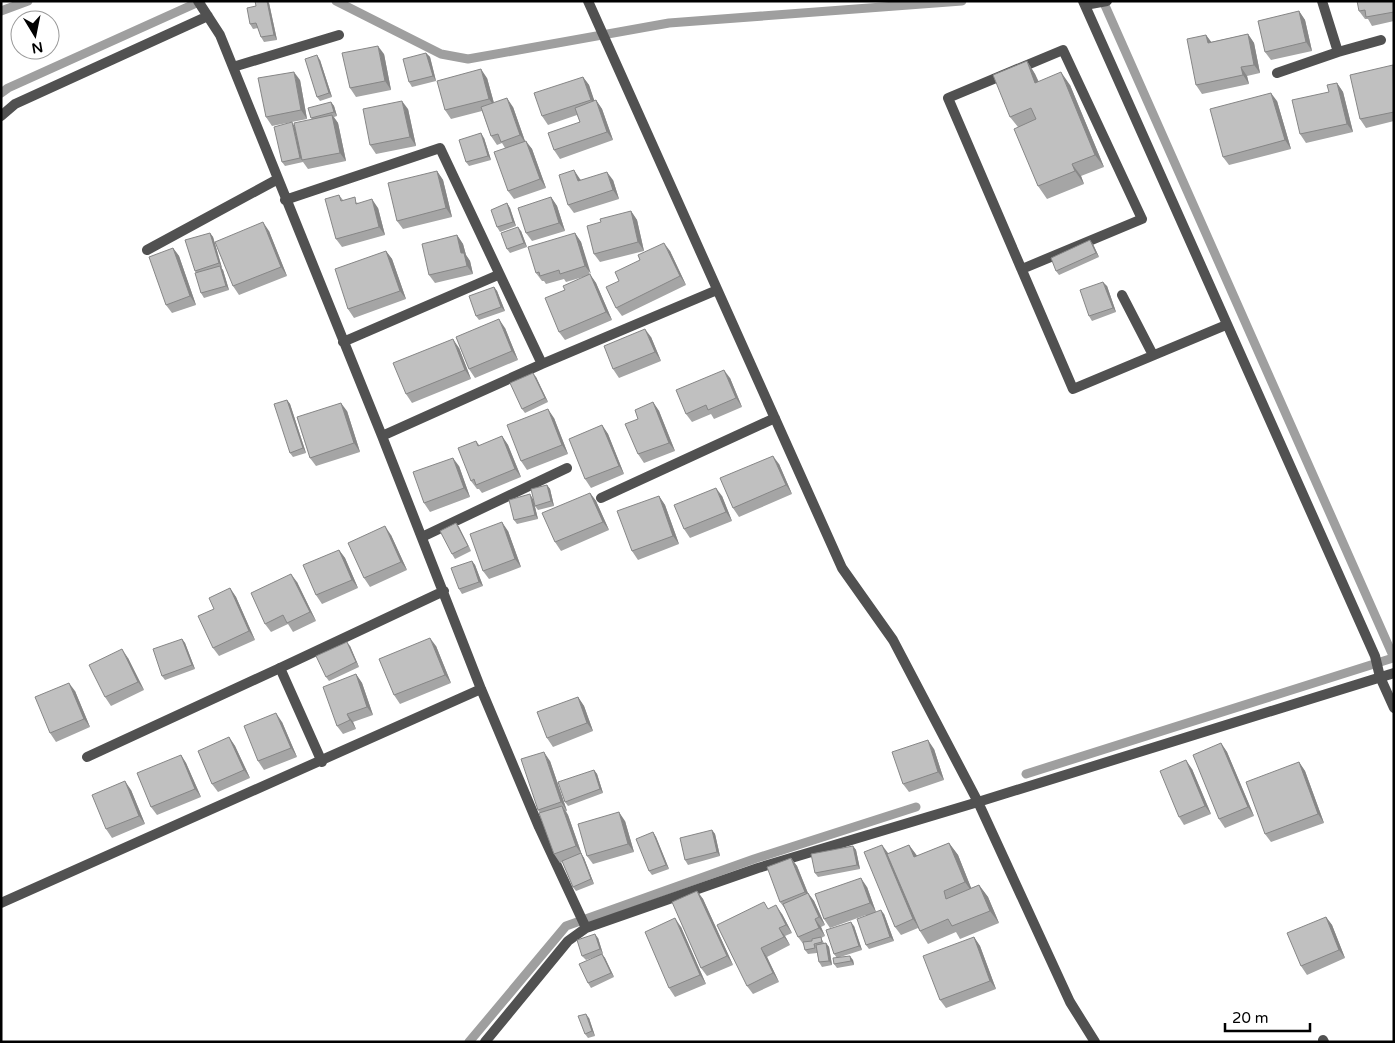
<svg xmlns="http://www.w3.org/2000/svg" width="1395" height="1043" viewBox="0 0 1395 1043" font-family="'Varela Round',sans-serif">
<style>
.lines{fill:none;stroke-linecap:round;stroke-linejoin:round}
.stream{stroke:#9f9f9f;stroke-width:9}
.service{stroke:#515151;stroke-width:10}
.minor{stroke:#515151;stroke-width:10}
.wall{fill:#a5a5a5}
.shaded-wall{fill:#868686}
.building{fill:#c0c0c0;stroke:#868686}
</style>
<rect width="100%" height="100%" fill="#fff"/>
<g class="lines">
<path class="stream" d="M336 1 441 54 468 59 669 23 962 1
M1103 1 1394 658
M1 11 28 1
M1 93 8 88 201 1
M1026 774 1393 658
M469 1042 566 926 754 859 916 807"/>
<path class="service" d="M87 757 280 668"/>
<path class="minor" d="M198 1 220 35 382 436 481 689 539 827 586 928
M588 1 842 568 893 640 978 802 1070 1002 1095 1042
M1083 1 1375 656 1380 677 1394 708
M1322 1 1338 52
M1085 5 1107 1
M233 67 339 35
M1277 73 1338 52 1381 40
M1 116 15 104 208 16
M285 200 440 148 542 364
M147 250 278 179
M1022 269 1142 219 1063 50 948 98 1073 389 1226 325
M1122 295 1153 355
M343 342 498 275
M382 436 542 364 717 290
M601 498 775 418
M422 537 567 468
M322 762 280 668 444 591
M1 903 481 689
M1323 1040 1324 1042
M485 1042 568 941 586 928 758 868 978 802 1394 673"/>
</g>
<path class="wall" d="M1394 1V21L1372 26 1368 19H1365L1359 11Z
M269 3 277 40 264 42 261 37 258 28 253 29 250 24Z
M1299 11 1305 20 1312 51 1271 60 1265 52Z
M1248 34 1254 43 1260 73 1247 76 1249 84 1202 94 1196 85 1206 35 1211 42Z
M426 53 430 57 436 81 412 87 409 82Z
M384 54 391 90 356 97 350 88Z
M320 60 332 97 320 101 317 97Z
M1027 61 1035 74 1039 82 1070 85 1104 167 1081 176 1084 184 1047 199 1038 186 1018 127 1010 117Z
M1393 65 1394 121 1366 128 1360 119Z
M583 77 589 85 594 101 596 100 602 109 613 140 560 159 554 150 580 122 577 115 548 125 542 116Z
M487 78 494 103 513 107 525 141 532 149 546 188 514 199 508 191 505 148 502 143 497 145 491 136 482 111 451 119 445 110Z
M300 80 307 119 272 126 266 117Z
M1337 83 1343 92 1353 132 1306 143 1300 134 1329 92Z
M1277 101 1291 149 1229 165 1223 157Z
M331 102 334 106 337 116 334 117 338 123 346 161 308 169 303 162 285 166 282 162 312 119 311 118Z
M408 109 416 146 376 154 370 145Z
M484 138 491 160 469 166 466 162Z
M437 171 443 180 452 217 403 229 397 221Z
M580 179 581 180H613L619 199 574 213 568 205Z
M339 195 343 200 359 203 378 208 385 235 342 247 336 239Z
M551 197 557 206 565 231 532 241 526 233Z
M507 203 510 208 516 226 500 232 497 227Z
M631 211 637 220 644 251 600 262 594 254 601 222Z
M269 231 287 276 239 295 233 286Z
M521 231 527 247 510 253 507 249Z
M210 233 213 237 222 268H221L223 270 229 290 204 298 201 293 196 273 195 271Z
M575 233 581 242 590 275 596 283 612 320 565 340 559 332 565 290 590 275 566 282 564 279 546 284 544 281H542L536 273Z
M457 235 463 244 466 255 470 261 473 274 435 283 429 275Z
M1093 244 1099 257 1059 275 1056 271Z
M173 248 179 256 196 305 172 313 166 305Z
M386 251 392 259 406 299 354 318 348 309Z
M670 251 686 285 622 316 616 308 619 281Z
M1107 286 1116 312 1092 321 1089 316Z
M494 287 497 291 505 311 479 320 476 316Z
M505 328 518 360 475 378 469 369Z
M651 337 661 361 619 378 613 369Z
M459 348 471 379 412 403 406 394Z
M536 377 548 402 525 413 522 409Z
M730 378 742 407 714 419 711 414 692 422 686 414Z
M287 400 290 404 306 453 293 457 290 453Z
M653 402 659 411 675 451 644 463 638 454V419Z
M347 411 360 452 316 466 310 458Z
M554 418 568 454 527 470 521 461Z
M602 425 608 434 624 474 591 488 585 479Z
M502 436 508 445 521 477 482 493 479 489H477L471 481 476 441 480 446Z
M779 464 792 494 739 517 733 508Z
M459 466 470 497 430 512 424 503Z
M547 485 550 489 554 506 538 510 535 506Z
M590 493 596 501 609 530 561 551 555 542Z
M659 496 665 505 679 544 638 560 632 551Z
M722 496 732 521 690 538 684 529Z
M533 499 538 519 517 524 514 520Z
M456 523 459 527 471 551 455 559 452 554Z
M508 531 521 567 489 579 483 571Z
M391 535 407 570 370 587 364 578Z
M339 550 345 558 358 588 322 604 316 595Z
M472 561 475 565 483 586 462 594 459 589Z
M297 582 316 621 293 632 288 624 271 632 265 624Z
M230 588 236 597 255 640 219 656 213 648 214 609Z
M182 639 185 643 195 669 165 680 162 676Z
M350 646 359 667 329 681 326 677Z
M436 646 451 683 400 704 394 695Z
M128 658 144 690 111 706 105 697Z
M356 674 362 683 373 715 353 722 356 729 343 734 337 726Z
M75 691 90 727 56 742 50 733Z
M578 697 584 706 593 731 553 747 547 738Z
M282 722 297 757 264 770 258 761Z
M229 737 235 746 250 778 218 792 212 784Z
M1221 743 1227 752 1254 816 1225 828 1219 819Z
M934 749 944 780 909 792 903 784Z
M181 755 186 763 201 797 157 815 151 807Z
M550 761 567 811H566L568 815 582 855 584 858 594 884 576 891 573 887 563 862 560 863 554 854 540 813 538 810Z
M1299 762 1305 771 1324 823 1271 842 1265 834Z
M1192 769 1211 814 1184 825 1179 817Z
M594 770 597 774 603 793 568 806 565 802Z
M131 790 145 824 112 838 106 829Z
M625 821 634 852 593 864 587 856Z
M712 830 715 834 720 856 688 865 685 860Z
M653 832 656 837 669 869 652 875 649 871Z
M949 843 958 855 971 888 979 885 988 897 999 923 960 939 956 932 928 944 918 928 901 935 895 927 888 854 909 845 917 856Z
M853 846 856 850 860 869 818 877 815 873Z
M791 858 797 866 808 893 814 901 825 925 821 927 825 936 821 938 824 943H826L829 947 832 965 822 967 819 962 817 953 808 954 805 950 804 945 798 937 786 910 780 902Z
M867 887 876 912 884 914 894 941 869 949 866 945V915L830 928 824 919Z
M697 891 703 899 733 965 707 976 701 968Z
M769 909 782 914 792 933 785 936 790 945 767 957 779 982 753 994 747 986Z
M1326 917 1332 925 1345 958 1307 975 1301 966Z
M854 926 862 950 837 958 853 960 854 965 837 968 834 964 837 958 834 954Z
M681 927 706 984 675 997 669 988Z
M974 937 980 946 996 989 946 1008 940 1000Z
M598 938 603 954H602L605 958 614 977 591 988 588 983 598 956 586 960 582 956Z
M589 1018 595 1036 588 1038 585 1034Z"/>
<path class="shaded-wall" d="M267 1H268L269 3 277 40 274 35Z
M1299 11 1305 20 1312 51 1306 42Z
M1248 34 1254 43 1260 73 1254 65Z
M1206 35 1212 43H1208Z
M378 46 384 54 391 90 385 81Z
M426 53 430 57 436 81 433 76Z
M317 55 320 60 332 97 329 93Z
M1027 61 1035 74 1044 95 1035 83Z
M1241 67 1247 76 1249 84 1243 75Z
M481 69 487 78 495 107 489 99Z
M294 72 300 80 307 119 301 110Z
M1061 72 1070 85 1104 167 1095 155Z
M583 77 589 85 597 108 591 100Z
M1337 83 1343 92 1353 132 1347 124Z
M1271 93 1277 101 1291 149 1285 140Z
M507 98 513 107 526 144 520 135Z
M596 100 602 109 613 140 607 132Z
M402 101 408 109 416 146 410 137Z
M331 102 334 106 337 116 334 112Z
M332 115 338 123 346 161 340 153Z
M292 122 295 127 302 160 300 158Z
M481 133 484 138 491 160 488 156Z
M526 141 532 149 546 188 540 179Z
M1072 164 1081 176 1084 184 1075 171Z
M574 170 580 179 584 190 578 181Z
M437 171 443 180 452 217 446 208Z
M607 172 613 180 619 199 613 190Z
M551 197 557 206 565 231 559 223Z
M372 199 378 208 385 235 379 227Z
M507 203 510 208 516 226 513 222Z
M631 211 637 220 644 251 638 242Z
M263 222 269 231 287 276 281 267Z
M518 227 521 231 527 247 524 243Z
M210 233 213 237 222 268 219 263Z
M575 233 581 242 591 274 585 266Z
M457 235 463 244 466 255 470 261 473 274 467 266 461 253Z
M1090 240 1093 244 1099 257 1096 253Z
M664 243 670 251 686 285 680 276Z
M173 248 179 256 196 305 190 296Z
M386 251 392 259 406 299 400 291Z
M220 266 223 270 229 290 226 286Z
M590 274 596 283 612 320 606 312Z
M1103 282 1107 286 1116 312 1113 308Z
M494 287 497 291 505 311 501 307Z
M499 319 505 328 518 360 512 351Z
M645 329 651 337 661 361 655 352Z
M453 339 459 348 471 379 465 370Z
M724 370 730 378 742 407 736 398Z
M533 373 536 377 548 402 545 398Z
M287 400 290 404 306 453 303 448Z
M653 402 659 411 675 451 669 443Z
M341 403 347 411 360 452 354 443Z
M548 409 554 418 568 454 562 445Z
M602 425 608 434 624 474 619 466Z
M502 436 508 445 521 477 515 469Z
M773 456 779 464 792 494 786 485Z
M453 458 459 466 470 497 464 488Z
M547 485 550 489 554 506 551 501Z
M716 488 722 496 732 521 726 512Z
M590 493 596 501 609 530 603 522Z
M530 494 533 499 538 519 535 515Z
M659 496 665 505 679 544 673 536Z
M502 522 508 531 521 567 515 559Z
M456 523 459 527 471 551 468 546Z
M385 526 391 535 407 570 401 562Z
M339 550 345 558 358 588 352 580Z
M472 561 475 565 483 586 479 582Z
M291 574 297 582 316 621 310 612Z
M230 588 236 597 255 640 249 631Z
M430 638 436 646 451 683 445 675Z
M182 639 185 643 195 669 192 665Z
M347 642 350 646 359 667 356 662Z
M122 649 128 658 144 690 138 682Z
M356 674 362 683 373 715 367 707Z
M69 683 75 691 90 727 84 719Z
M578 697 584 706 593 731 587 723Z
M276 713 282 722 297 757 291 748Z
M347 714 353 722 356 729 350 720Z
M229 737 235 746 250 778 244 770Z
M928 740 934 749 944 780 938 772Z
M1221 743 1227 752 1254 816 1248 807Z
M544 752 550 761 567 811 561 802Z
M181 755 186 763 201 797 195 789Z
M1186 760 1192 769 1211 814 1205 806Z
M1299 762 1305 771 1324 823 1318 814Z
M594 770 597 774 603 793 600 789Z
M125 781 131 790 145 824 139 816Z
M562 806 568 815 582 855 576 846Z
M619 812 625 821 634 852 628 844Z
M712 830 715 834 720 856 717 852Z
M653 832 656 837 669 869 666 865Z
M949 843 958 855 974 895 965 882Z
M882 845 888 853 919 928 913 919Z
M909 845 918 857H914Z
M853 846 856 850 860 869 857 865Z
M581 853 584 858 594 884 591 879Z
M791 858 797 866 811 901 805 892Z
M861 878 867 887 876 912 870 903Z
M979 885 988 897 999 923 990 911Z
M697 891 703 899 733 965 727 956Z
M808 893 814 901 825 925 819 917Z
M776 905 782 914 792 933 786 925Z
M881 910 884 914 894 941 890 937Z
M1326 917 1332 925 1345 958 1339 950Z
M675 918 681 927 706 984 700 975Z
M815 919 821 927 825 936 819 928Z
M851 922 854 926 862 950 859 946Z
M779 928 785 936 790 945 784 937Z
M595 934 598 938 603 954 600 949Z
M974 937 980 946 996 989 990 981Z
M826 943 829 947 832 965 829 961Z
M761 948 767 957 779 982 773 973Z
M602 954 605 958 614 977 611 973Z
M850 956 853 960 854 965 851 961Z
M586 1014 589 1018 595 1036 592 1031Z"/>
<path class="building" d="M255 1H267L274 35 261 37 256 23 250 24 247 8 256 6Z
M1357 1H1394V12L1366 17 1365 10 1359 11Z
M1299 11 1306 42 1265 52 1258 21Z
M1248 34 1254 65 1241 67 1243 75 1196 85 1187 39 1206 35 1208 43Z
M378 46 385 81 350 88 342 53Z
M426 53 433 76 409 82 403 59Z
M317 55 329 93 317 97 305 59Z
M1027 61 1035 83 1061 72 1095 155 1072 164 1075 171 1038 186 1014 129 1036 119 1031 108 1010 117 993 75Z
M1393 65 1394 112 1360 119 1350 75Z
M481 69 489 99 445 110 437 81Z
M294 72 301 110 266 117 258 78Z
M583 77 591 100 542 116 534 93Z
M1337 83 1347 124 1300 134 1292 100 1329 92 1327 85Z
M1271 93 1285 140 1223 157 1210 109Z
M507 98 520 135 501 142 498 134 491 136 481 107Z
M596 100 607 132 554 150 548 133 580 122 575 108Z
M402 101 410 137 370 145 363 109Z
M331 102 334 112 311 118 308 108Z
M332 115 340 153 302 160 294 123Z
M292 122 300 158 282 162 274 127Z
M481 133 488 156 466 162 459 140Z
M526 141 540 179 508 191 494 152Z
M574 170 578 181 607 172 613 190 568 205 559 175Z
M437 171 446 208 397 221 388 183Z
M339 195 341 201 355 197 356 204 372 199 379 227 336 239 325 199Z
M551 197 559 223 526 233 518 208Z
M507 203 513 222 497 227 491 210Z
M631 211 638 242 594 254 587 226 601 222 600 219Z
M263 222 281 267 233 286 215 242Z
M518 227 524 243 507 249 501 233Z
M210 233 219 263 195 271 185 240Z
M575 233 585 266 560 274 559 270 540 276 539 272 536 273 528 247Z
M457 235 461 253H464L467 266 429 275 422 244Z
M1090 240 1096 253 1056 271 1051 258Z
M664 243 680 276 616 308 606 287 619 281 615 272 640 260 638 255Z
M173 248 190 296 166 305 149 257Z
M386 251 400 291 348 309 335 269Z
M220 266 226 286 201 293 195 273Z
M590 274 606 312 559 332 545 298 565 290 563 286Z
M1103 282 1113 308 1089 316 1080 290Z
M494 287 501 307 476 316 469 296Z
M499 319 512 351 469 369 456 337Z
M645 329 655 352 613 369 604 346Z
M453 339 465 370 406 394 393 363Z
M724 370 736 398 708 410 706 405 686 414 676 390Z
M533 373 545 398 522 409 510 383Z
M287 400 303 448 290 453 274 404Z
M653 402 669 443 638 454 625 424 638 419 635 410Z
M341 403 354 443 310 458 297 417Z
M548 409 562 445 521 461 507 425Z
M602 425 619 466 585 479 569 439Z
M502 436 515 469 476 485 474 479 471 481 458 448 476 441 478 446Z
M773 456 786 485 733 508 720 478Z
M453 458 464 488 424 503 413 472Z
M547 485 551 501 535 506 531 489Z
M716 488 726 512 684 529 674 505Z
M590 493 603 522 555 542 542 513Z
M530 494 535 515 514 520 509 500Z
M659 496 673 536 632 551 617 511Z
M502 522 515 559 483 571 470 534Z
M456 523 468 546 452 554 440 531Z
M385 526 401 562 364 578 348 543Z
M339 550 352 580 316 595 303 565Z
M472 561 479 582 459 589 451 568Z
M291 574 310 612 287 623 283 615 265 624 251 593Z
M230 588 249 631 213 648 198 616 214 609 209 598Z
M430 638 445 675 394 695 379 659Z
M182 639 192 665 162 676 153 649Z
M347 642 356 662 326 677 316 656Z
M122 649 138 682 105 697 89 665Z
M356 674 367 707 347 714 350 720 337 726 323 687Z
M69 683 84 719 50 733 35 697Z
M578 697 587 723 547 738 537 712Z
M276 713 291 748 258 761 244 726Z
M229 737 244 770 212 784 198 751Z
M928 740 938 772 903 784 892 752Z
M1221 743 1248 807 1219 819 1193 755Z
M544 752 561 802 538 810 521 759Z
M181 755 195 789 151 807 137 773Z
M1186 760 1205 806 1179 817 1160 771Z
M1299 762 1318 814 1265 834 1246 782Z
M594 770 600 789 565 802 558 782Z
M125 781 139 816 106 829 92 795Z
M562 806 576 846 554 854 539 813Z
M619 812 628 844 587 856 578 824Z
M712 830 717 852 685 860 680 838Z
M653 832 666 865 649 871 636 839Z
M949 843 965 882 944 891 946 899 979 885 990 911 952 926 948 919 920 931 887 854 909 845 914 857Z
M882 845 913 919 895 927 864 852Z
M853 846 857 865 815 873 811 854Z
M581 853 591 879 573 887 562 861Z
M791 858 805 892 780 902 767 867Z
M861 878 870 903 824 919 815 894Z
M697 891 727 956 701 968 672 902Z
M808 893 819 917 815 919 819 928 798 937 783 904Z
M764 902 768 909 776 905 786 925 779 928 784 937 761 948 773 973 747 986 717 925Z
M881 910 890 937 866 945 857 919Z
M1326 917 1339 950 1301 966 1287 933Z
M675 918 700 975 669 988 645 932Z
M851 922 859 946 834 954 826 930Z
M595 934 600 949 582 956 577 940Z
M821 937 822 942 814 944 815 948 805 950 803 942 812 941V939Z
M974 937 990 981 940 1000 923 956Z
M826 943 829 961 819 962 816 945Z
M602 954 611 973 588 983 579 964Z
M850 956 851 961 834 964 833 958Z
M586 1014 592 1031 585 1034 578 1016Z"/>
<rect width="1395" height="1043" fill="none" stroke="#000000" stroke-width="5"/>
<g transform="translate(35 35) rotate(170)"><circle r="24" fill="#ffffff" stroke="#999999"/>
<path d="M0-4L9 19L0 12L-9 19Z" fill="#000000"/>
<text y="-8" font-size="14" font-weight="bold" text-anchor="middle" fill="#000000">N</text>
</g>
<path d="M1225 1023v8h85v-8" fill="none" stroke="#000000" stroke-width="2.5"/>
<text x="1232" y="1023" font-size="15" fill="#000000" stroke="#ffffff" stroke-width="4" paint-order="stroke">20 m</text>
</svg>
